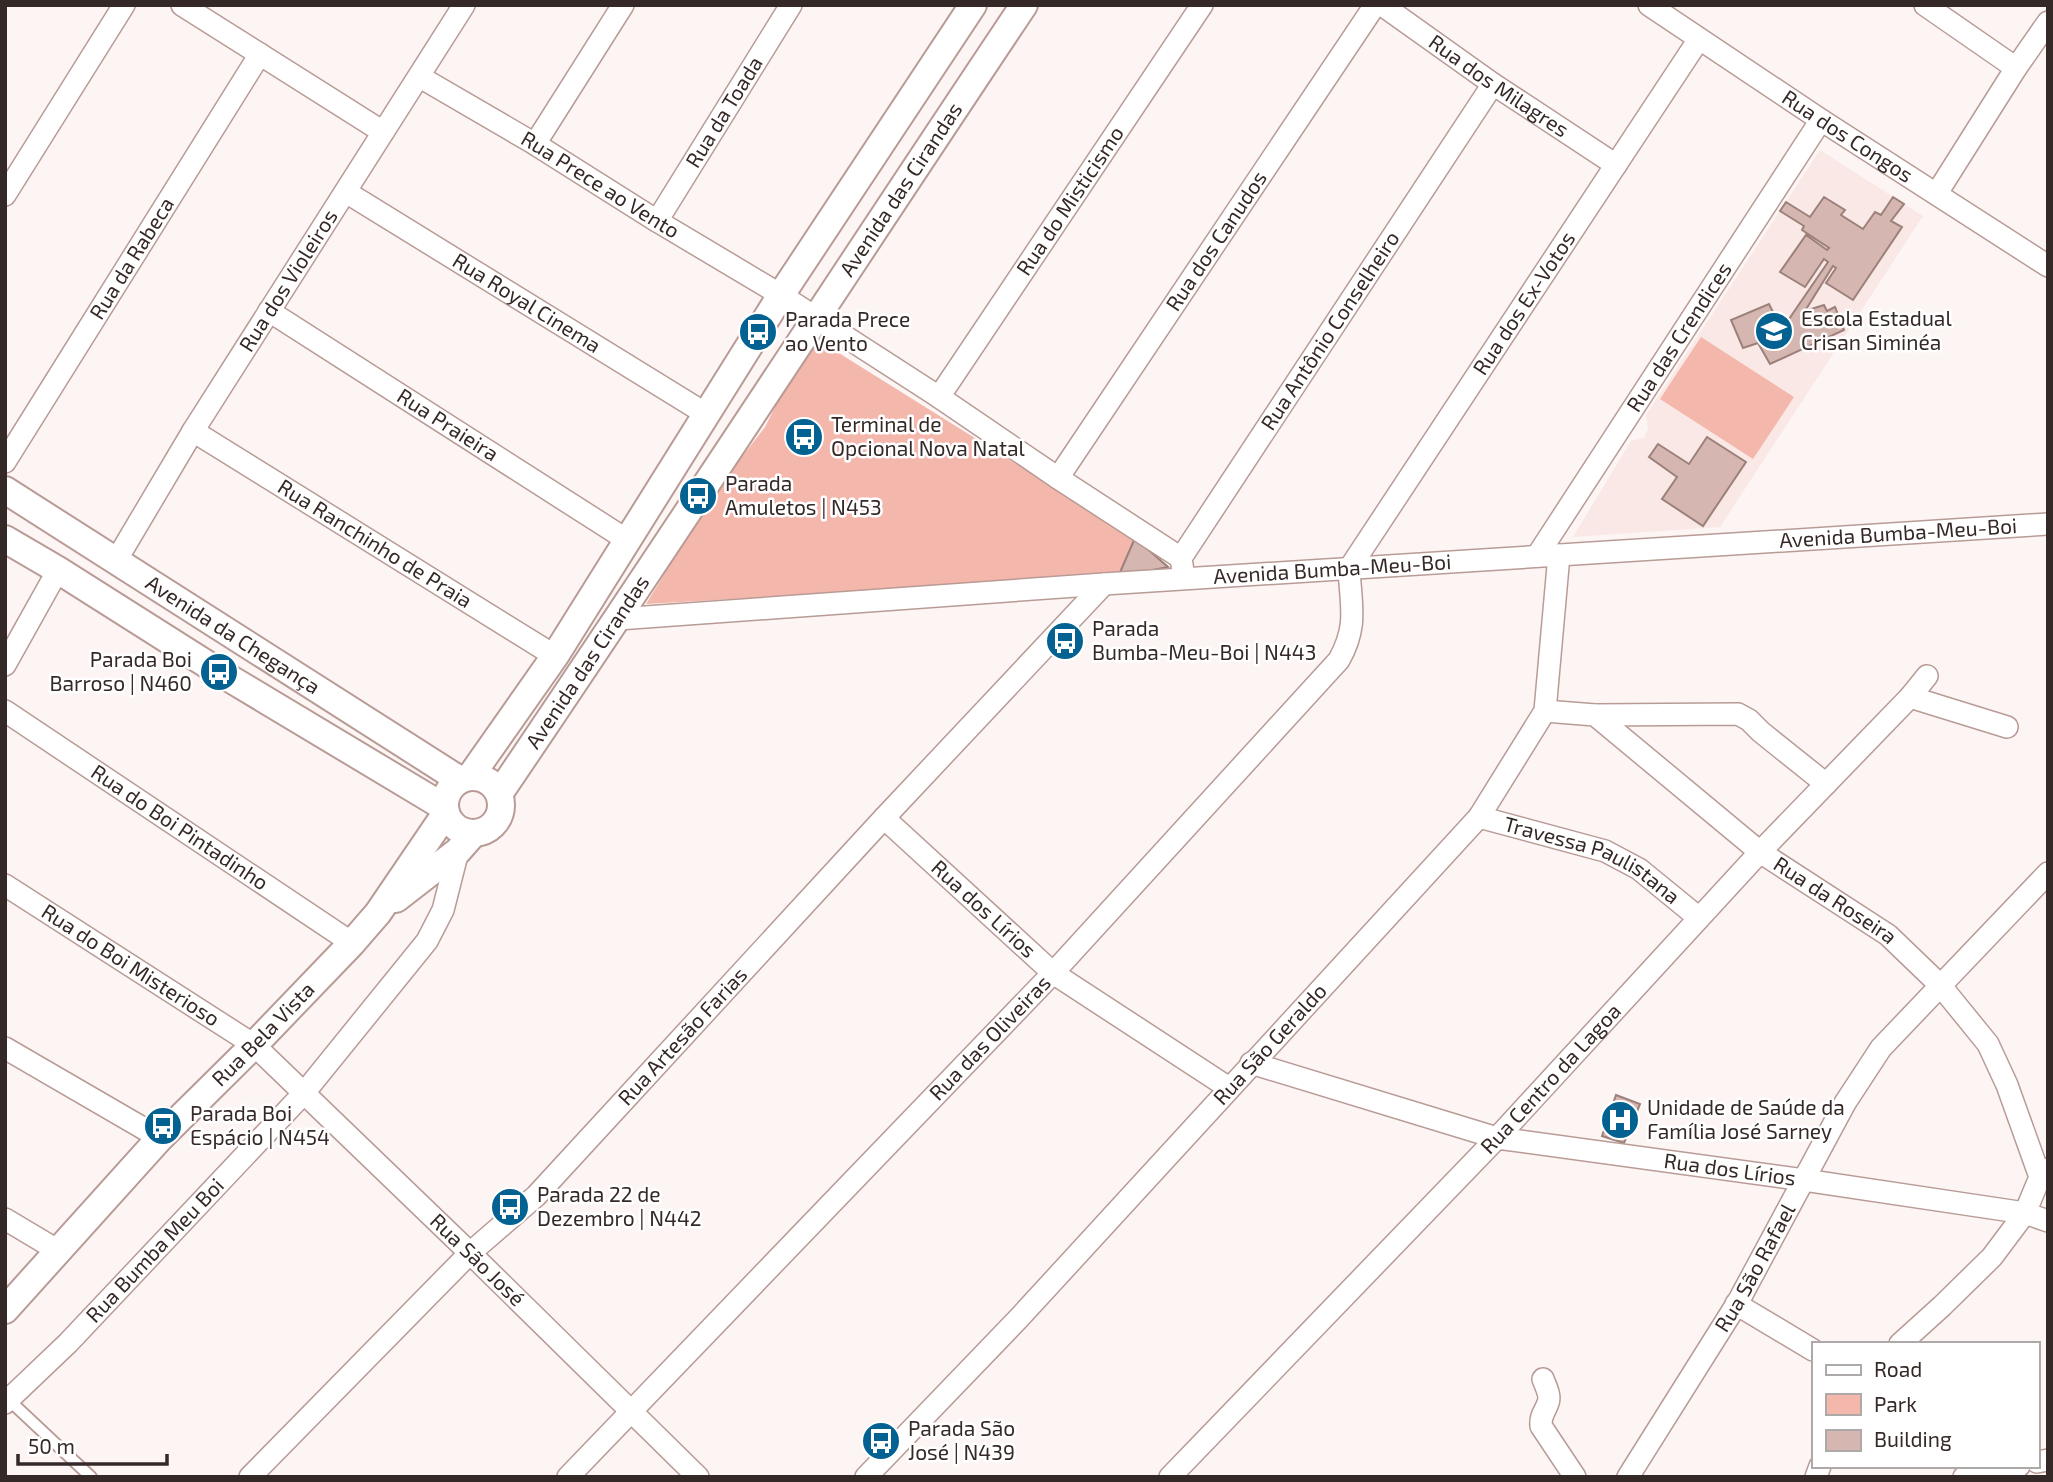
<svg xmlns="http://www.w3.org/2000/svg" width="2053" height="1482" viewBox="0 0 2053 1482" font-family="'Exo 2',sans-serif">
<style>
.built{fill:#f9e8e5}
.green{fill:#f3b7ac}
.building{fill:#d5b6b0;stroke:#9c807a;stroke-width:2}
.lines{fill:none;stroke-linecap:round;stroke-linejoin:round}
.service-casing{stroke:#b99b96;stroke-width:14}
.minor-casing{stroke:#b99b96;stroke-width:24}
.tertiary-casing{stroke:#b99b96;stroke-width:30}
.service{stroke:#fff;stroke-width:10}
.minor{stroke:#fff;stroke-width:21}
.tertiary{stroke:#fff;stroke-width:26}
.labels{text-anchor:middle;stroke-width:5;stroke-linejoin:round;paint-order:stroke}
.street-label{font-size:21px;fill:#352927;stroke:#fff}
.poi-label{font-size:21px;fill:#352927;stroke:#fff;text-anchor:start}
</style>
<rect width="100%" height="100%" fill="#fcf5f4"/>
<path class="built" d="M1820 150 1923 216 1720 527 1573 537 1631 441 1644 438 1648 429 1646 415Z"/>
<path class="green" d="M1701 337 1794 397 1753 459 1660 399Z
M818 340 1135 538 1118 577 646 604 715 492 765 427 789 379Z"/>
<path class="building" d="M1824 197 1845 210 1841 215 1863 229 1875 212 1881 215 1893 197 1904 204 1891 221 1902 227 1853 300 1826 283 1836 268 1833 266 1805 311 1824 305 1827 311 1835 307 1844 330 1770 364 1758 343 1743 348 1731 320 1769 304 1779 324 1789 319 1828 262 1824 259 1805 287 1780 272 1806 235 1827 250 1829 248 1802 230 1804 226 1780 211 1786 202 1810 217Z
M800 422 819 433 808 452 789 441Z
M1707 437 1746 462 1703 526 1662 499 1677 477 1649 457 1658 444 1689 464Z
M1135 538 1168 567 1118 577Z
M1616 1095 1640 1104 1624 1143 1602 1136Z"/>
<g class="lines">
<defs>
<path id="service" d="M9 1400 91 1477"/>
<g id="minor">
<path d="M182 5 383 132"/>
<path id="s1" d="M1382 5 1493 84 1616 165"/>
<path id="s2" d="M1649 5 1821 120 2048 266"/>
<path d="M1925 5 2016 68"/>
<path id="s3" d="M420 77 535 144 657 221 781 295 939 397 1058 478 1181 558"/>
<path d="M535 144 623 5"/>
<path id="s4" d="M346 192 706 414"/>
<path d="M1937 193 2016 68 2048 22"/>
<path d="M5 195 124 5"/>
<path id="s5" d="M657 221 791 5"/>
<path id="s6" d="M269 311 627 540"/>
<path id="s7" d="M939 397 1202 5"/>
<path id="s8" d="M193 431 555 656"/>
<path id="s9" d="M5 462 260 54"/>
<path id="s10" d="M1058 478 1375 5"/>
<path id="s11" d="M1537 556 1821 120"/>
<path id="s12" d="M117 559 193 431 464 5"/>
<path id="s13" d="M1183 571 1181 558 1493 84"/>
<path id="s14" d="M618 619 1104 584 2048 524"/>
<path d="M5 665 58 570"/>
<path d="M1910 697 2007 727"/>
<path id="s15" d="M5 711 352 943"/>
<path id="s16" d="M1545 711 1595 715 1760 852 1888 935 1940 985 1988 1044 2007 1085 2040 1177"/>
<path d="M1595 715 1738 714 1749 720 1761 732 1826 784"/>
<path id="s17" d="M1479 817 1605 851 1639 869 1699 918"/>
<path id="s18" d="M884 818 1053 973 1229 1088"/>
<path id="s19" d="M5 885 254 1045 470 1253 698 1477"/>
<path d="M5 1048 160 1138"/>
<path id="s20" d="M1251 1063 1497 1138 1804 1180 2025 1213 2048 1221"/>
<path d="M5 1219 57 1250"/>
<path d="M1736 1304 1813 1350"/>
<path d="M1900 1344 1942 1306 1992 1257 2025 1213 2040 1177 2048 1169"/>
<path d="M1543 1379C1546 1387 1551 1396 1548 1403 1545 1412 1540 1415 1541 1426L1575 1477"/>
<path id="s21" d="M5 1403 68 1343 304 1093 427 941 443 910 458 851"/>
<path d="M2037 1462 2048 1460"/>
<path id="s22" d="M250 1477 470 1253 536 1196 884 818 1104 584"/>
<path id="s23" d="M568 1477 1053 973 1339 660C1358 626 1351 607 1349 569L1699 39"/>
<path id="s24" d="M866 1477 1020 1317 1479 817 1545 711 1559 555"/>
<path id="s25" d="M1170 1477 1497 1138 1760 852 1910 697 1927 676"/>
<path id="s26" d="M1628 1477 1738 1302 1845 1103 1881 1048 2048 873"/>
<path d="M1816 1477 1820 1466"/>
<path d="M1964 1477 2019 1466"/>
</g>
<g id="tertiary">
<path id="s27" d="M5 490 460 780"/>
<path d="M5 539 58 570 219 672 444 807"/>
<circle cx="473" cy="805" r="28"/>
<path d="M470 777 555 656 781 295 973 5"/>
<path id="s28" d="M499 794C676 533 848 268 1024 5"/>
<path d="M396 899 458 851 473 834"/>
<path id="s29" d="M5 1310 160 1138 254 1045 352 943 378 913 446 813"/>
</g>
</defs>
<use href="#service" class="service-casing"/>
<use href="#minor" class="minor-casing"/>
<use href="#tertiary" class="tertiary-casing"/>
<use href="#service" class="service"/>
<use href="#minor" class="minor"/>
<use href="#tertiary" class="tertiary"/>
</g>
<defs>
<symbol id="school-disc" viewBox="-11 -11 22 22"><circle r="9.5" fill="#036292" stroke="#fff"/><path d="M0-5L7-2L0 1L-7-2ZM-4 1L0 2.5L4 1V4Q0 6-4 4Z" fill="#fff"/></symbol>
<symbol id="bus-disc" viewBox="-11 -11 22 22"><circle r="9.5" fill="#036292" stroke="#fff"/><path d="M-5-6H5V4H4V6H2V4H-2V6H-4V4H-5ZM-3.5-4V0h7V-4ZM-3.5 1.2v1.5H-2V1.2ZM2 1.2v1.5H3.5V1.2Z" fill="#fff"/></symbol>
<symbol id="hospital-disc" viewBox="-11 -11 22 22"><circle r="9.5" fill="#036292" stroke="#fff"/><path d="M-5-5h3v3.5h4V-5h3V5h-3V1.5h-4V5h-3Z" fill="#fff"/></symbol>
</defs>
<g fill-rule="evenodd">
<use href="#school-disc" x="1752" y="309" width="44" height="44"/>
<use href="#bus-disc" x="736" y="310" width="44" height="44"/>
<use href="#bus-disc" x="782" y="415" width="44" height="44"/>
<use href="#bus-disc" x="676" y="474" width="44" height="44"/>
<use href="#bus-disc" x="1043" y="619" width="44" height="44"/>
<use href="#bus-disc" x="197" y="650" width="44" height="44"/>
<use href="#hospital-disc" x="1598" y="1098" width="44" height="44"/>
<use href="#bus-disc" x="141" y="1104" width="44" height="44"/>
<use href="#bus-disc" x="488" y="1185" width="44" height="44"/>
<use href="#bus-disc" x="859" y="1419" width="44" height="44"/>
</g>
<g class="labels">
<g class="street-label">
<text dy="7" stroke="none"><textPath href="#s1" startOffset="142">Rua dos Milagres</textPath></text>
<text dy="7" stroke="none"><textPath href="#s5" startOffset="128">Rua da Toada</textPath></text>
<text dy="7" stroke="none"><textPath href="#s2" startOffset="238">Rua dos Congos</textPath></text>
<text dy="7" stroke="none"><textPath href="#s3" startOffset="210">Rua Prece ao Vento</textPath></text>
<text dy="7" stroke="none"><textPath href="#s28" startOffset="726">Avenida das Cirandas</textPath></text>
<text dy="7" stroke="none"><textPath href="#s7" startOffset="236">Rua do Misticismo</textPath></text>
<text dy="7" stroke="none"><textPath href="#s10" startOffset="285">Rua dos Canudos</textPath></text>
<text dy="7" stroke="none"><textPath href="#s9" startOffset="240">Rua da Rabeca</textPath></text>
<text dy="7" stroke="none"><textPath href="#s12" startOffset="327">Rua dos Violeiros</textPath></text>
<text dy="7" stroke="none"><textPath href="#s4" startOffset="212">Rua Royal Cinema</textPath></text>
<text dy="7" stroke="none"><textPath href="#s23" startOffset="1535">Rua dos Ex-Votos</textPath></text>
<text dy="7" stroke="none"><textPath href="#s13" startOffset="285">Rua Antônio Conselheiro</textPath></text>
<text dy="7" stroke="none"><textPath href="#s11" startOffset="261">Rua das Crendices</textPath></text>
<text dy="7" stroke="none"><textPath href="#s6" startOffset="212">Rua Praieira</textPath></text>
<text dy="7" stroke="none"><textPath href="#s14" startOffset="1283">Avenida Bumba-Meu-Boi</textPath></text>
<text dy="7" stroke="none"><textPath href="#s8" startOffset="214">Rua Ranchinho de Praia</textPath></text>
<text dy="7" stroke="none"><textPath href="#s14" startOffset="716">Avenida Bumba-Meu-Boi</textPath></text>
<text dy="7" stroke="none"><textPath href="#s27" startOffset="270">Avenida da Chegança</textPath></text>
<text dy="7" stroke="none"><textPath href="#s28" startOffset="159">Avenida das Cirandas</textPath></text>
<text dy="7" stroke="none"><textPath href="#s15" startOffset="210">Rua do Boi Pintadinho</textPath></text>
<text dy="7" stroke="none"><textPath href="#s17" startOffset="122">Travessa Paulistana</textPath></text>
<text dy="7" stroke="none"><textPath href="#s16" startOffset="354">Rua da Roseira</textPath></text>
<text dy="7" stroke="none"><textPath href="#s18" startOffset="135">Rua dos Lírios</textPath></text>
<text dy="7" stroke="none"><textPath href="#s19" startOffset="149">Rua do Boi Misterioso</textPath></text>
<text dy="7" stroke="none"><textPath href="#s29" startOffset="378">Rua Bela Vista</textPath></text>
<text dy="7" stroke="none"><textPath href="#s22" startOffset="618">Rua Artesão Farias</textPath></text>
<text dy="7" stroke="none"><textPath href="#s23" startOffset="609">Rua das Oliveiras</textPath></text>
<text dy="7" stroke="none"><textPath href="#s24" startOffset="592">Rua São Geraldo</textPath></text>
<text dy="7" stroke="none"><textPath href="#s25" startOffset="551">Rua Centro da Lagoa</textPath></text>
<text dy="7" stroke="none"><textPath href="#s20" startOffset="492">Rua dos Lírios</textPath></text>
<text dy="7" stroke="none"><textPath href="#s21" startOffset="214">Rua Bumba Meu Boi</textPath></text>
<text dy="7" stroke="none"><textPath href="#s19" startOffset="606">Rua São José</textPath></text>
<text dy="7" stroke="none"><textPath href="#s26" startOffset="245">Rua São Rafael</textPath></text>
</g>
<g class="poi-label">
<text x="1801" y="326">Escola Estadual<tspan x="1801" dy="24">Crisan Siminéa</tspan></text>
<text x="785" y="327">Parada Prece<tspan x="785" dy="24">ao Vento</tspan></text>
<text x="831" y="432">Terminal de<tspan x="831" dy="24">Opcional Nova Natal</tspan></text>
<text x="725" y="491">Parada<tspan x="725" dy="24">Amuletos | N453</tspan></text>
<text x="1092" y="636">Parada<tspan x="1092" dy="24">Bumba-Meu-Boi | N443</tspan></text>
<text x="192" y="667" text-anchor="end">Parada Boi<tspan x="192" dy="24">Barroso | N460</tspan></text>
<text x="1647" y="1115">Unidade de Saúde da<tspan x="1647" dy="24">Família José Sarney</tspan></text>
<text x="190" y="1121">Parada Boi<tspan x="190" dy="24">Espácio | N454</tspan></text>
<text x="537" y="1202">Parada 22 de<tspan x="537" dy="24">Dezembro | N442</tspan></text>
<text x="908" y="1436">Parada São<tspan x="908" dy="24">José | N439</tspan></text>
</g>
</g>
<rect width="2053" height="1482" fill="none" stroke="#352927" stroke-width="14"/>
<rect x="1812" y="1342" width="228" height="126" fill="#ffffff" stroke="#aea9a9" stroke-width="2"/>
<rect x="1826" y="1365" width="35" height="10" fill="#ffffff" stroke="#aea9a9" stroke-width="2"/>
<text x="1874" y="1377" font-size="21" fill="#352927">Road</text>
<rect x="1826" y="1394" width="35" height="21" fill="#f3b7ac" stroke="#aea9a9" stroke-width="2"/>
<text x="1874" y="1412" font-size="21" fill="#352927">Park</text>
<rect x="1826" y="1430" width="35" height="21" fill="#d5b6b0" stroke="#aea9a9" stroke-width="2"/>
<text x="1874" y="1447" font-size="21" fill="#352927">Building</text>
<path d="M18 1454v10h149v-10" fill="none" stroke="#352927" stroke-width="3.5"/>
<text x="28" y="1454" font-size="21" fill="#352927" stroke="#ffffff" stroke-width="5" paint-order="stroke">50 m</text>
</svg>
